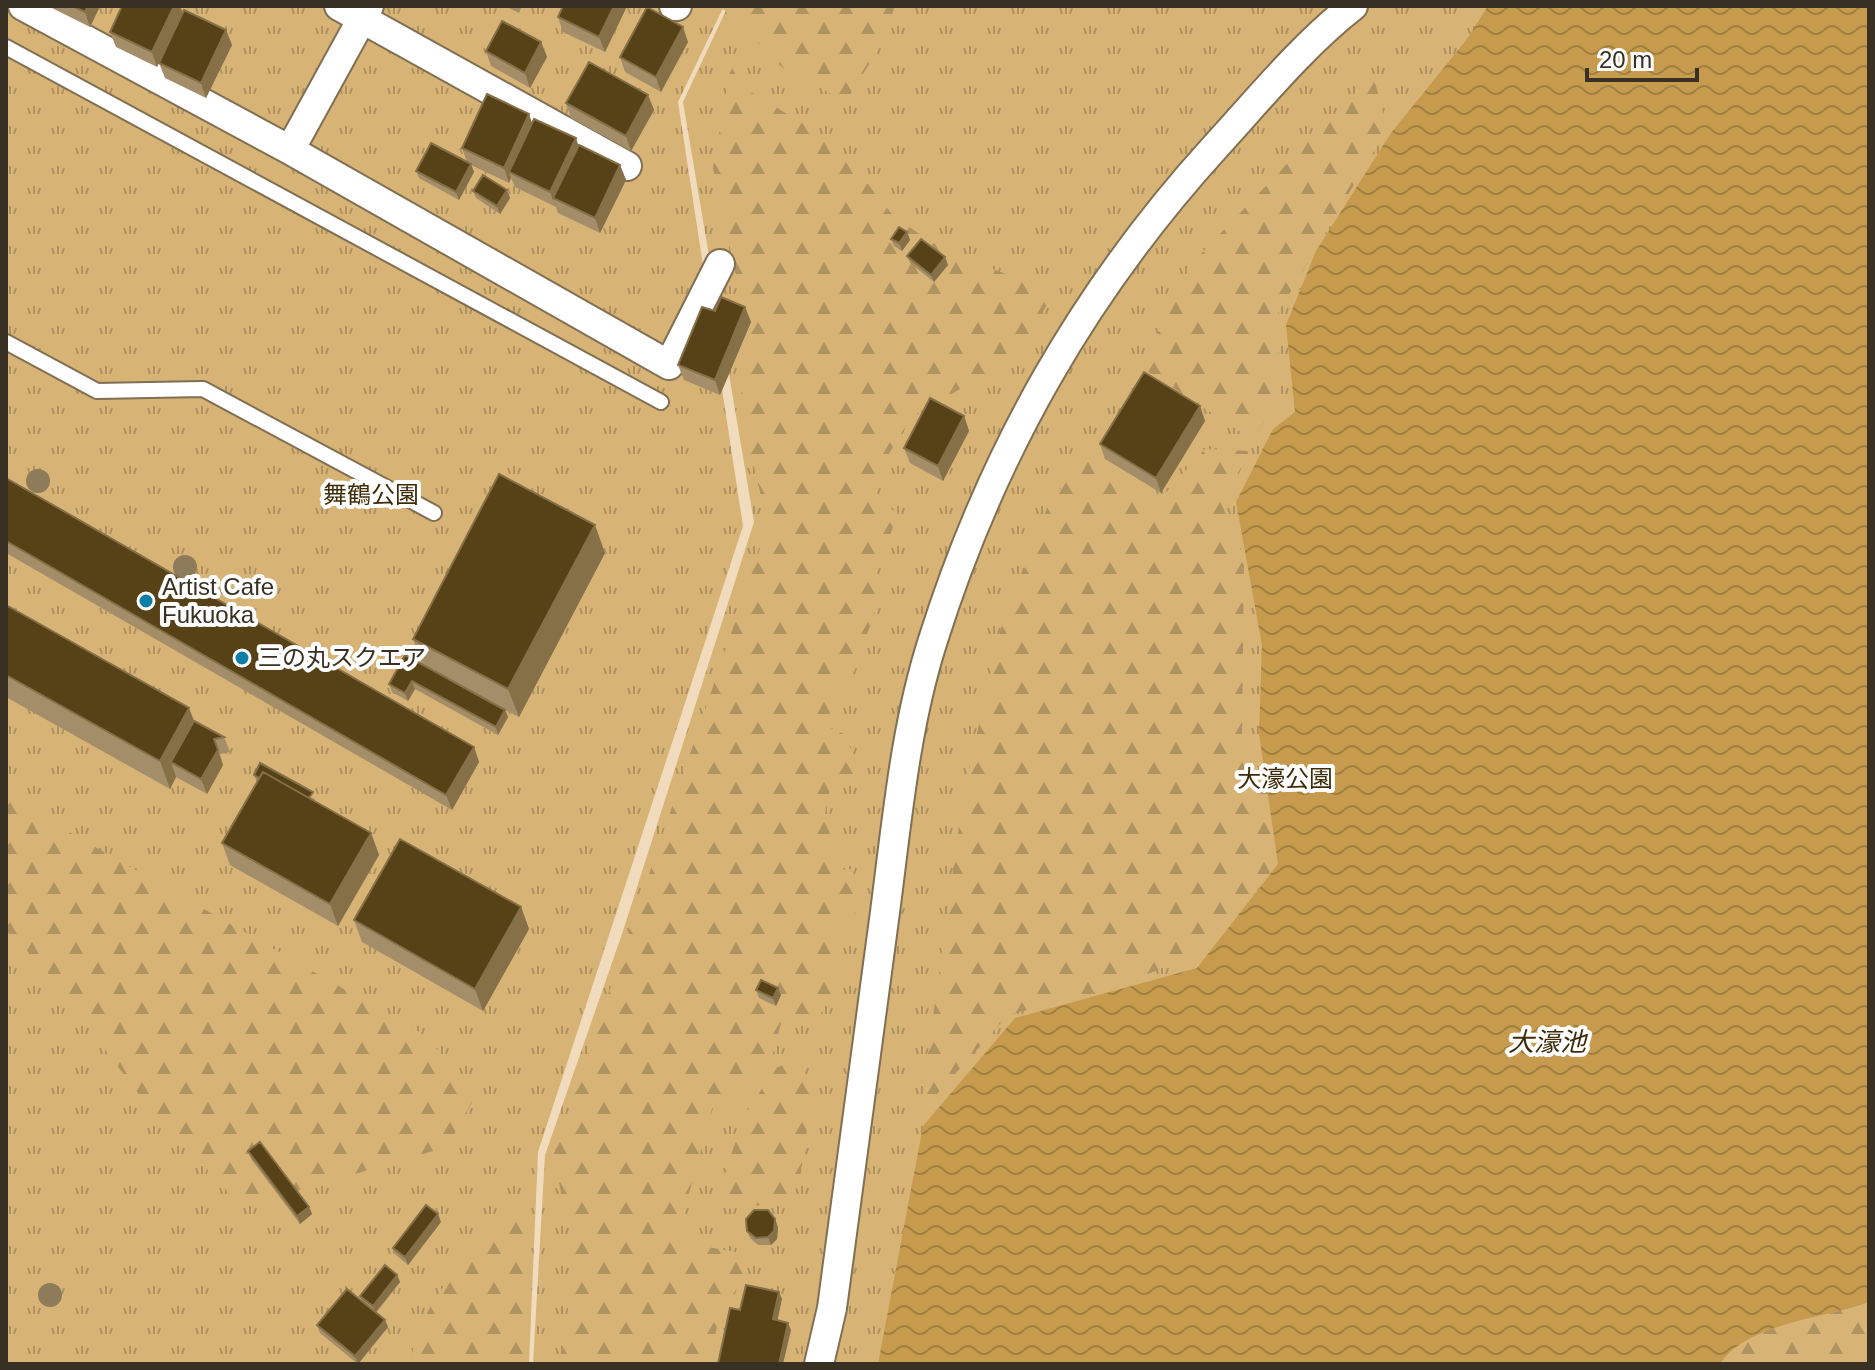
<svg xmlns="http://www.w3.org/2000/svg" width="1875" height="1370" viewBox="0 0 1875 1370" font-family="Arial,'Noto Sans JP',sans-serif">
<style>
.grass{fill:url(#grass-tufts)}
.forest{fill:url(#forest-firs)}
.water{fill:url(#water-waves)}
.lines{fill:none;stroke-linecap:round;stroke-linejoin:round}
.lane-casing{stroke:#806f52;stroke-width:18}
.street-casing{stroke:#806f52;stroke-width:32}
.lane{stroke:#fff;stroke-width:14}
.street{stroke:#fff;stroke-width:28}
.tree{fill:#8e7b59}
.wall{fill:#a48e6a}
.shaded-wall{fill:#857048}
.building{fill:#574117;stroke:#857048;stroke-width:2}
.poi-dot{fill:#0e7ea6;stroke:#fff;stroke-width:3}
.labels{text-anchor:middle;stroke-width:8;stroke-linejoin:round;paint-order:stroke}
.park-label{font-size:24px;fill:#3e2c08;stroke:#fff}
.poi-label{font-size:24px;fill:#373023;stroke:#fff;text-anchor:start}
.water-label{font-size:26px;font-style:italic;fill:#3e2b08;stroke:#fff}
</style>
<defs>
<pattern id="grass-tufts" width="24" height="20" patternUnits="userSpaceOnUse" patternTransform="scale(2)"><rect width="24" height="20" fill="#d7b376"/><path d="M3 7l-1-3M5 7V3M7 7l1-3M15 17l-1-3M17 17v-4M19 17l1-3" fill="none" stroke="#af9260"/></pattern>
<pattern id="forest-firs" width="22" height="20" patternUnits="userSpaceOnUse" patternTransform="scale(2)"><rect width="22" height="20" fill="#d7b376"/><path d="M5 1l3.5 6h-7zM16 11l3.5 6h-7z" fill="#af9260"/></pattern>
<pattern id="water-waves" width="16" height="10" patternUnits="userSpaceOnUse" patternTransform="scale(2)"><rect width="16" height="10" fill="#c79b4d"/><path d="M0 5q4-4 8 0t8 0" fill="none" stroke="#a27f40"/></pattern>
</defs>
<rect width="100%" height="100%" fill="#f0dcbc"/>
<path class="grass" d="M6 6H724L678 102 743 526 538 1152 529 1364H6Z
M728 6H1869V1364H533L545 1155 622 934 754 522 683 102Z"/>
<path class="forest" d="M720 6H895L880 47 846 101 785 70Z
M731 65 740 85 805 125 847 158 895 218 949 253 1009 275H1029L1050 299 1033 329 997 368 911 417 881 467 874 500 898 513 875 577 882 591 854 672 832 693 828 727 844 734 862 773 831 784 825 813 838 870 853 869 857 911 832 937 835 985 819 1017 783 1016 772 1057 749 1094 714 1101 676 1241 735 1252 748 1271 718 1318 711 1364H561L575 1255 553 1156 768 525 741 413 743 309 713 168Z
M1373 74 1387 129 1278 313 1279 398 1253 440 1141 367 1193 262Z
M1205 449 1249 451 1222 505 1244 558 1242 735 1267 786 1276 865 1226 930 1187 958 1113 988 1008 1015 920 1113 963 796 1000 631 1051 500 1087 456 1152 508Z
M6 796 421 1033 478 1092 447 1147 242 1207 140 1096 41 964 6 931Z
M799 1057 812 1092 800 1178 791 1201 728 1209 725 1174 744 1115 776 1068Z
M532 1215 525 1364H412C410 1317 469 1255 496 1218Z
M1869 1302V1364H1720C1746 1323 1827 1318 1869 1302Z"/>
<path class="water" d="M1488 6H1869V1302C1827 1318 1746 1323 1720 1364H878L923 1126 1015 1018 1197 968 1278 864 1259 734 1262 645 1236 502 1273 429 1295 412 1286 325 1316 251 1391 133 1467 39Z"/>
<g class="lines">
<defs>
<path id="lane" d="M6 47 661 402
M6 342 97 391 203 389 434 513"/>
<path id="street" d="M23 6 290 150 669 365 720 264
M339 6 627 166
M674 6H677
M290 150 369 6
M819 1364 832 1308C850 1176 867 1044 885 912 897 821 905 727 933 640 992 453 1084 291 1216 146 1259 99 1302 46 1353 6"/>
</defs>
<use href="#lane" class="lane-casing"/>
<use href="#street" class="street-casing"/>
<use href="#lane" class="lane"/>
<use href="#street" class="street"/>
</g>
<g class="tree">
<circle cx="38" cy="481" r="12"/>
<circle cx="185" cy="567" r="12"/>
<circle cx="50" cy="1295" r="12"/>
</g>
<path class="wall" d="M48 6H100L90 27Z
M122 6H180L183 14 226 30 232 45 206 98 165 78 159 63 157 67 116 47 110 32Z
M505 6H522L519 13Z
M627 6 605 52 563 32 558 17Z
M541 42 547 57 530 88 491 66 486 51Z
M688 42 661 92 625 72 620 57Z
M648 95 654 110 631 151 571 118 566 103Z
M529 114 532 124 620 165 626 180 600 233 558 213 556 207 515 187 511 178 509 183 471 165 474 172 459 200 419 178 416 171 467 162 462 148Z
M507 190 510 198 500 214 476 198 473 191Z
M907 232 910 240 902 251 894 246 891 239Z
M907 256 945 257 948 265 934 282 910 263Z
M745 307 751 322 720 395 684 380 678 365 715 311Z
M1200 406 1205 421 1161 493 1105 459 1100 444Z
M964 416 969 431 943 481 910 463 904 448Z
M6 478 474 747 479 762 452 810 6 553Z
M605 553 519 717 505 710 508 717 498 735 415 689 408 701 392 692 389 684 422 664 413 639Z
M6 605 194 721 224 737 230 752 220 754 223 765 207 794 176 777 170 789 6 697Z
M254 775 315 799 314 801 371 833 379 855 338 926 230 865 222 843 257 782Z
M521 907 529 929 483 1011 362 942 354 920Z
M756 990 781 995 776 1006 759 998Z
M248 1151 309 1207 312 1214 300 1224 251 1159Z
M441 1222 408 1265 396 1255 393 1248Z
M778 1227 777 1239 771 1245H758L750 1238 747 1231Z
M397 1275 400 1282 376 1313 388 1327 358 1364 320 1333 317 1325 362 1301 360 1296Z"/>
<path class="shaded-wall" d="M88 6H100L90 27 85 12Z
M174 6H180L183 14 157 67 152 52Z
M614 6H627L605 52 599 37Z
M683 27 688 42 661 92 656 77Z
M226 30 232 45 206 98 201 83Z
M541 42 547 57 530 88 525 73Z
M648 95 654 110 631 151 626 136Z
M529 114 534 129 509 172 511 178 509 183 504 168Z
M576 138 581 153 553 198 556 207 550 192Z
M471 164 474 172 459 200 456 192Z
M620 165 626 180 600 233 595 218Z
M507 190 510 198 500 214 497 206Z
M907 232 910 240 902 251 899 243Z
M945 257 948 265 934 282 931 275Z
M745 307 751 322 720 395 715 380Z
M1200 406 1205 421 1161 493 1156 478Z
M964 416 969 431 943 481 938 466Z
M595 525 605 553 519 717 508 689Z
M412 681 415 689 408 701 405 693Z
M189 708 200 736 171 762 176 777 170 789 160 761Z
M505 710 508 717 498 735 496 727Z
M214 739 223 765 207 794 201 779Z
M474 747 479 762 452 810 446 795Z
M371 833 379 855 338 926 330 904Z
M521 907 529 929 483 1011 475 989Z
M778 988 781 995 776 1006 773 998Z
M309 1207 312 1214 300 1224 297 1216Z
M438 1214 441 1222 408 1265 405 1257Z
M775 1219 778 1227 777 1239 771 1245 768 1237Z
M397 1275 400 1282 375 1313 373 1306Z
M779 1292 782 1299 776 1327 773 1319Z
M385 1320 388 1327 358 1364 355 1356Z
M788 1323 791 1330 783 1364H779Z"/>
<path class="building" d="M72 6H88L85 12Z
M122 6H174L152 52 110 32Z
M563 6H614L599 37 558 17Z
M647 7 683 27 656 77 620 57Z
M184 10 226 30 201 83 159 63Z
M502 21 541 42 525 73 486 51Z
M589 62 648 95 626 136 566 103Z
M487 94 529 114 504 168 462 148Z
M534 119 576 138 550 192 509 172Z
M431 143 471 164 456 192 416 171Z
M579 145 620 165 595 218 553 198Z
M483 175 507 190 497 206 473 191Z
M899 227 907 232 899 243 891 239Z
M921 239 945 257 931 275 907 256Z
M721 297 745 307 715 380 678 365 702 307 715 311Z
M1144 372 1200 406 1156 478 1100 444Z
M930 398 964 416 938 466 904 448Z
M499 474 595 525 508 689 413 639Z
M6 478 474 747 446 795 6 541Z
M6 605 189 708 160 761 6 675Z
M405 655 505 710 496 727 412 681 405 693 389 684Z
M194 721 224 737 214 739 218 750 201 779 171 762Z
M260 763 313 792 309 798 263 772 259 778 254 775Z
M263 772 371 833 330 904 222 843Z
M400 839 521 907 475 989 354 920Z
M761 980 778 988 773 998 756 990Z
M260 1142 309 1207 297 1216 248 1151Z
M426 1205 438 1214 405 1257 393 1248Z
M754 1210H768L775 1219 774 1231 768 1237 756 1238 747 1231 746 1219Z
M385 1265 397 1275 373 1306 360 1296Z
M746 1285 779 1292 773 1319 788 1323 779 1364H718L730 1308 740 1310Z
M347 1289 385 1320 355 1356 317 1325Z"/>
<g class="poi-dot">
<circle cx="146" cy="601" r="8"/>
<circle cx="242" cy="658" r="8"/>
</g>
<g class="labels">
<g class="park-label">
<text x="371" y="503">舞鶴公園</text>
<text x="1285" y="787">大濠公園</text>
</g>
<g class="poi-label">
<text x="162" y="595">Artist Cafe<tspan x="162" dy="28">Fukuoka</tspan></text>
<text x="258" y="666">三の丸スクエア</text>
</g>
<g class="water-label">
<text x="1547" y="1051">大濠池</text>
</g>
</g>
<rect width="1875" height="1370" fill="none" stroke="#373023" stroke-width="16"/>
<path d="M1587 68v12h110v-12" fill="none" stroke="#373023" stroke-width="4"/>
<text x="1599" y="68" font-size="24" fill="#373023" stroke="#ffffff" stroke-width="6" paint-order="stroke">20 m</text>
</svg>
